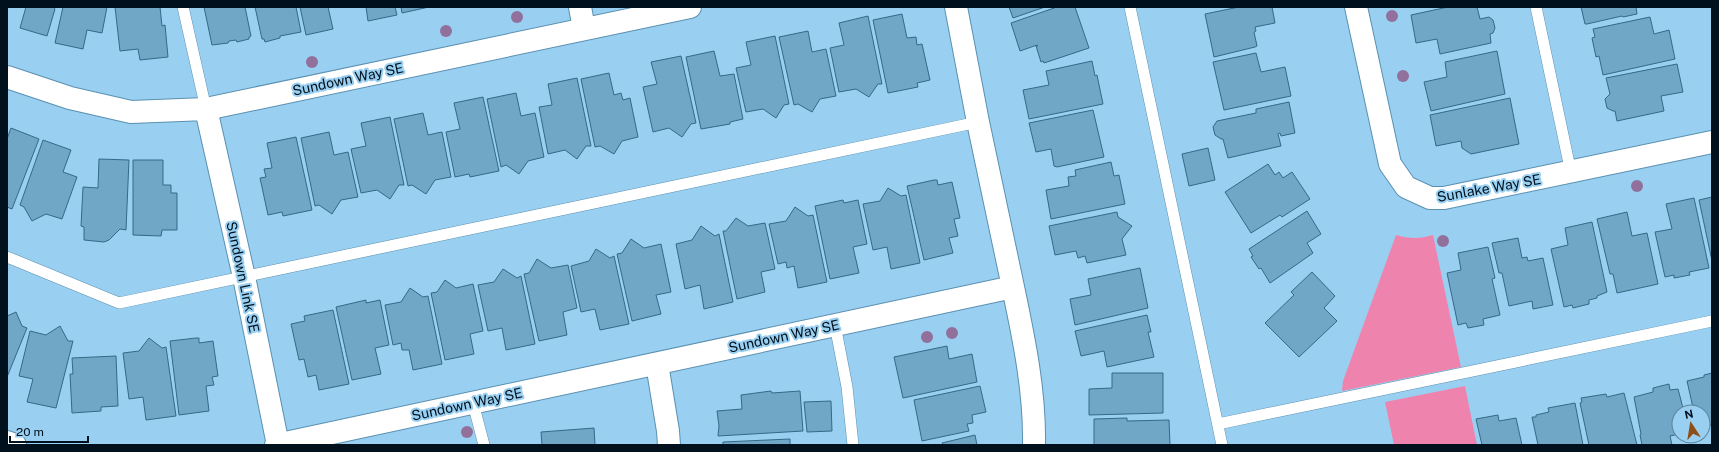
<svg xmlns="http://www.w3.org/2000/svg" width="1719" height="452" viewBox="0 0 1719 452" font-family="'Public Sans',sans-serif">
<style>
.green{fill:#ee84ae}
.building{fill:#70a6c6;stroke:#346987}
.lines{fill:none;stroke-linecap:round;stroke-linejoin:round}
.lane-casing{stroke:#5b90b0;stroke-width:12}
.street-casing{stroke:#5b90b0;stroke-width:24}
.lane{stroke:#fff;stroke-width:11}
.street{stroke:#fff;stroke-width:22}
.tree{fill:#91719c}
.labels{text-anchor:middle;stroke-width:4;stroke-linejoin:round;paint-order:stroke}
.street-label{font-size:14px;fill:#00101c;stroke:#99d0f2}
</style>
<rect width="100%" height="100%" fill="#99d0f2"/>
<path class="green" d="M1396 235C1409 239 1420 239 1433 235L1461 367 1342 391 1343 381Z
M1465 386 1477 445H1394L1385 402Z"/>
<path class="building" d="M26 7H53L55 9 47 36 20 28Z
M63 7H107L102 33 87 30 83 49 55 43Z
M115 7H160L162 26 165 25 168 57 140 60 138 49 120 51Z
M204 7H245L251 36 249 37V39L237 42 236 40 229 41 228 43 212 45Z
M255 7H296L301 32 280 36V38L265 42 264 39H262Z
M300 7H328L333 29 306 35Z
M366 7H395L397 15 368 21Z
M401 7H429L402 13Z
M1009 7H1045L1013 18Z
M1057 7H1075L1089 48 1044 63 1043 61 1041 62 1036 46H1038L1037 45 1020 51 1011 23Z
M1239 7H1272L1275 23 1255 27 1256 31 1254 32 1257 46 1255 47 1214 57 1205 14Z
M1448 7H1477L1480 19 1489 17 1493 20 1495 28 1493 33 1490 34 1491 43 1440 54 1437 39 1416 43 1411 15Z
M1581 7H1636L1637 14 1623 17 1622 16 1587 24H1585Z
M902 14 907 38 916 37 917 45 922 44 930 80 917 83 918 87 888 93 873 20Z
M868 16 882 84H878L869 97 856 89 839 92 830 48 844 45 839 23Z
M1650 17 1654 34 1669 30 1675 59 1603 75 1599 56 1596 57 1592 38 1595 37 1593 29Z
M808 31 812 52 826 49 836 96 820 99 812 112 798 104 794 105 779 37Z
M775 36 789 104 784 105 776 118 763 109 746 112 736 68 751 65 746 42Z
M714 51 720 76 734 74 743 119 730 122V124L701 129 686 57Z
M1497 51 1505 94 1431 111 1424 82 1447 77 1445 62Z
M1256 53 1261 72 1285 67 1291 96 1224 110 1213 62Z
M681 56 696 123 691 124 682 137 669 128 653 132 643 87 657 84 651 62Z
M1092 61 1095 76 1097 75 1103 104 1029 119 1023 90 1049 85 1046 71Z
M1677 64 1683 92 1661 96 1664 111 1617 121 1615 111H1613L1607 108 1605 99 1610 94 1606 78Z
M609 73 614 95 621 93 623 100 630 98 638 137 622 141 614 154 600 146 595 147 581 79Z
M577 78 591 146H586L577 159 565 150 548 154 539 107 552 105 548 84Z
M516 93 521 116 535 113 544 157 528 161 519 174 506 165 501 167 487 99Z
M483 97 499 171 470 177 469 174 455 177 446 132 460 129 454 103Z
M1510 98 1519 144 1471 154 1462 148 1461 141 1436 146 1430 115Z
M1289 102 1295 133 1281 136 1280 133 1278 134 1281 146 1228 158 1223 139H1221L1215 135 1213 127 1217 121 1256 113V109Z
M1093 110 1104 157 1057 167 1054 166 1051 149 1036 152 1029 123Z
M423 113 428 135 442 132 451 177 435 180 426 194 412 185 408 186 394 119Z
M390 117 404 185H399L390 199 377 190 361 193 351 149 366 146 361 123Z
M11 128 39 139 12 209 7 207V139Z
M329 132 334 155 348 152 358 197 341 200 332 214 319 205 315 206 301 138Z
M296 137 312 210 283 216 282 212 268 215 260 178 266 177 264 169 272 168 267 143Z
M43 140 71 150 63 172 77 177 62 219 46 214 32 221 24 207 20 205Z
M1208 148 1215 180 1189 186 1182 154Z
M99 159 129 160 126 230 120 229 109 240 104 242 84 240V227L81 226 83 187 98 188Z
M133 160H163V185H171V193H177V230H162L161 236 133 235Z
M1111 162 1114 176 1119 175 1125 204 1051 219 1046 190 1069 186 1068 177 1076 176 1075 170Z
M1268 164 1275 175 1279 172 1283 178 1292 172 1310 199 1282 217 1280 215 1251 233 1225 192Z
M934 180H937L938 185 952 182 960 218 954 219 958 236 949 238 953 253 924 260 907 186Z
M888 188 901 196 906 195 920 263 891 269 887 247 873 250 863 204 880 201Z
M1712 197V261L1699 200Z
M1694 198 1709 268 1689 272 1690 275 1674 278V275L1665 277 1655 232 1672 229 1666 204Z
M843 200 844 203 858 200 867 244 853 247 859 273 830 279 815 206Z
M795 207 808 216 813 215 827 282 798 288 794 266 787 268 786 262 778 264 769 224 786 221Z
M1307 211 1321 234 1307 243 1313 253 1270 283 1261 268 1259 269 1251 257 1253 256 1249 249Z
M1117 212 1118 217 1132 226 1122 239 1126 255 1087 263 1085 256 1078 258 1076 251 1055 255 1049 226Z
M1627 212 1632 236 1647 233 1658 284 1617 293 1613 274H1610L1597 219Z
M736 218 748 226 765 223 775 269 761 272 765 292 737 299 723 231H726Z
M1592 222 1607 292 1597 296V298L1589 300V304L1573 308 1572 305 1564 307 1551 249 1568 245 1565 228Z
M701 226 715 236 719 234 733 302 704 309 700 285 685 289 676 244 692 240Z
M1518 238 1522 258 1527 257 1528 261 1543 258 1553 305 1533 309 1532 301 1509 306 1502 273H1499L1492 243Z
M631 239 644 248 661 244 671 292 656 295 661 314 632 321 617 254 622 253Z
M1488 247 1495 278 1492 279 1500 315 1483 319 1484 325 1468 328 1466 323 1458 325 1447 273 1461 270 1458 253Z
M596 249 610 258 614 256 629 324 600 330 595 309 581 312 571 266 589 261Z
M537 259 551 268 568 265 577 308 563 312 567 335 539 341 524 274 529 273Z
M1140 268 1148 308 1075 325 1070 299 1091 295 1088 279Z
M503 269 517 278 521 276 535 344 506 350 502 328 488 331 478 285 494 282Z
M1312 272 1335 296 1324 308 1337 321 1299 357 1265 323 1294 295 1291 292Z
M445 280 456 288 473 284 483 331 470 334 474 354 445 360 431 293 437 292Z
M410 288 423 297 428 296 442 364 413 370 409 350H402L401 343 393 345 385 305 401 302Z
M366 300V303L380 300 389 345 375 348 381 374 352 380 336 307Z
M333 310 349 384 319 390 316 375 308 377 304 359 299 360 291 324 305 321 304 316Z
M16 312 22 326 27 328 7 377V316Z
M1147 315 1151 332H1148L1154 357 1107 367 1104 351 1081 356 1075 331Z
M60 326 68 341H73L56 408 27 402 33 379 19 376 30 331 46 335Z
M149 338 162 348 166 347 176 416 146 420 143 397 129 399 123 353 139 351Z
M196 338H199V343L213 341 218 376 212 377 214 385 206 386 209 411 179 415 170 341Z
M947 346 949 359 972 354 977 382 903 398 894 357Z
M116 356 118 406 101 407V411L72 413 70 374H73L72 358Z
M1112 373H1163V413L1089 415V389L1112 388Z
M1712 373V425L1703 427V412H1694L1687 381 1704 377V375Z
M1669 384 1670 390 1678 389 1684 412H1679V434L1670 436 1672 445H1642L1640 435 1641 434 1634 397 1653 392V388Z
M980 386 986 412 972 415 973 423 967 424 969 431 922 441 914 400Z
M771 391 772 393 800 391 803 431 718 436 719 426 717 411 742 409 741 395Z
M1624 393 1637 445H1589L1580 403 1582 402 1581 398 1606 394 1607 397Z
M831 401 832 431 807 432 804 402Z
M1575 403 1583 445H1538L1532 417H1536V415L1549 412 1548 408Z
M1498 415 1499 421 1516 418 1522 445H1482L1476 419Z
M1127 418V421L1169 420 1170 445H1094V419Z
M594 428 595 445H542L541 432Z
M975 435 977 445H943L942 443Z
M790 439V445H723V442Z"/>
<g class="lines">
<defs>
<path id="lane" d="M183 7 206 109
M1130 7 1222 445
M1536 7 1571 173
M7 257 119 303 978 122
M835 325 847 387 853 445
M473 403 484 445
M1218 424 1712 321"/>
<path id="street" d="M580 7 584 29
M1356 7 1390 164 1406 187 1430 198H1444L1712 142
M7 77 70 98 131 112 206 109 690 7
M206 109 244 277 278 445
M1013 287C1024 339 1035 392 1034 445
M657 364 668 431 669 445
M7 442 15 445
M276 445 1013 287 978 122 956 7"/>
</defs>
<use href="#lane" class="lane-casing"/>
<use href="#street" class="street-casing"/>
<use href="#lane" class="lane"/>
<use href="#street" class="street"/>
</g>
<g class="tree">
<circle cx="1392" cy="16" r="6"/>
<circle cx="517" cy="17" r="6"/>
<circle cx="446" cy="31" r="6"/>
<circle cx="312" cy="62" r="6"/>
<circle cx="1403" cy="76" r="6"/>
<circle cx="1637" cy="186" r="6"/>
<circle cx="1443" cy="241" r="6"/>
<circle cx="952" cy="333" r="6"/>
<circle cx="927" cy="337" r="6"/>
<circle cx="467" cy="432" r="6"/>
</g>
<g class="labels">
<g class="street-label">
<text transform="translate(348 79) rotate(-12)" y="5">Sundown Way SE</text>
<text transform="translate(1489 188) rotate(-10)" y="5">Sunlake Way SE</text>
<text transform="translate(243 277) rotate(78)" y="5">Sundown Link SE</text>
<text transform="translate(784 336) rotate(-12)" y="5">Sundown Way SE</text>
<text transform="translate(467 404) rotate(-12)" y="5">Sundown Way SE</text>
</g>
</g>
<rect width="1719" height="452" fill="none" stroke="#00101c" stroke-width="16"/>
<g transform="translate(1691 424) rotate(348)"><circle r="19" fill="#99d0f2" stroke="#5c839c"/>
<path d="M0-3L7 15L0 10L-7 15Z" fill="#8e4e17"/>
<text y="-6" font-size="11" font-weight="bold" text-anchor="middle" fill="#00101c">N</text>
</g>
<path d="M10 436v6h78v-6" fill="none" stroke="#00101c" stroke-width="2"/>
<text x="16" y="436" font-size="12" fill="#00101c" stroke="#99d0f2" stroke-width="3" paint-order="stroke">20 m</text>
</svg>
